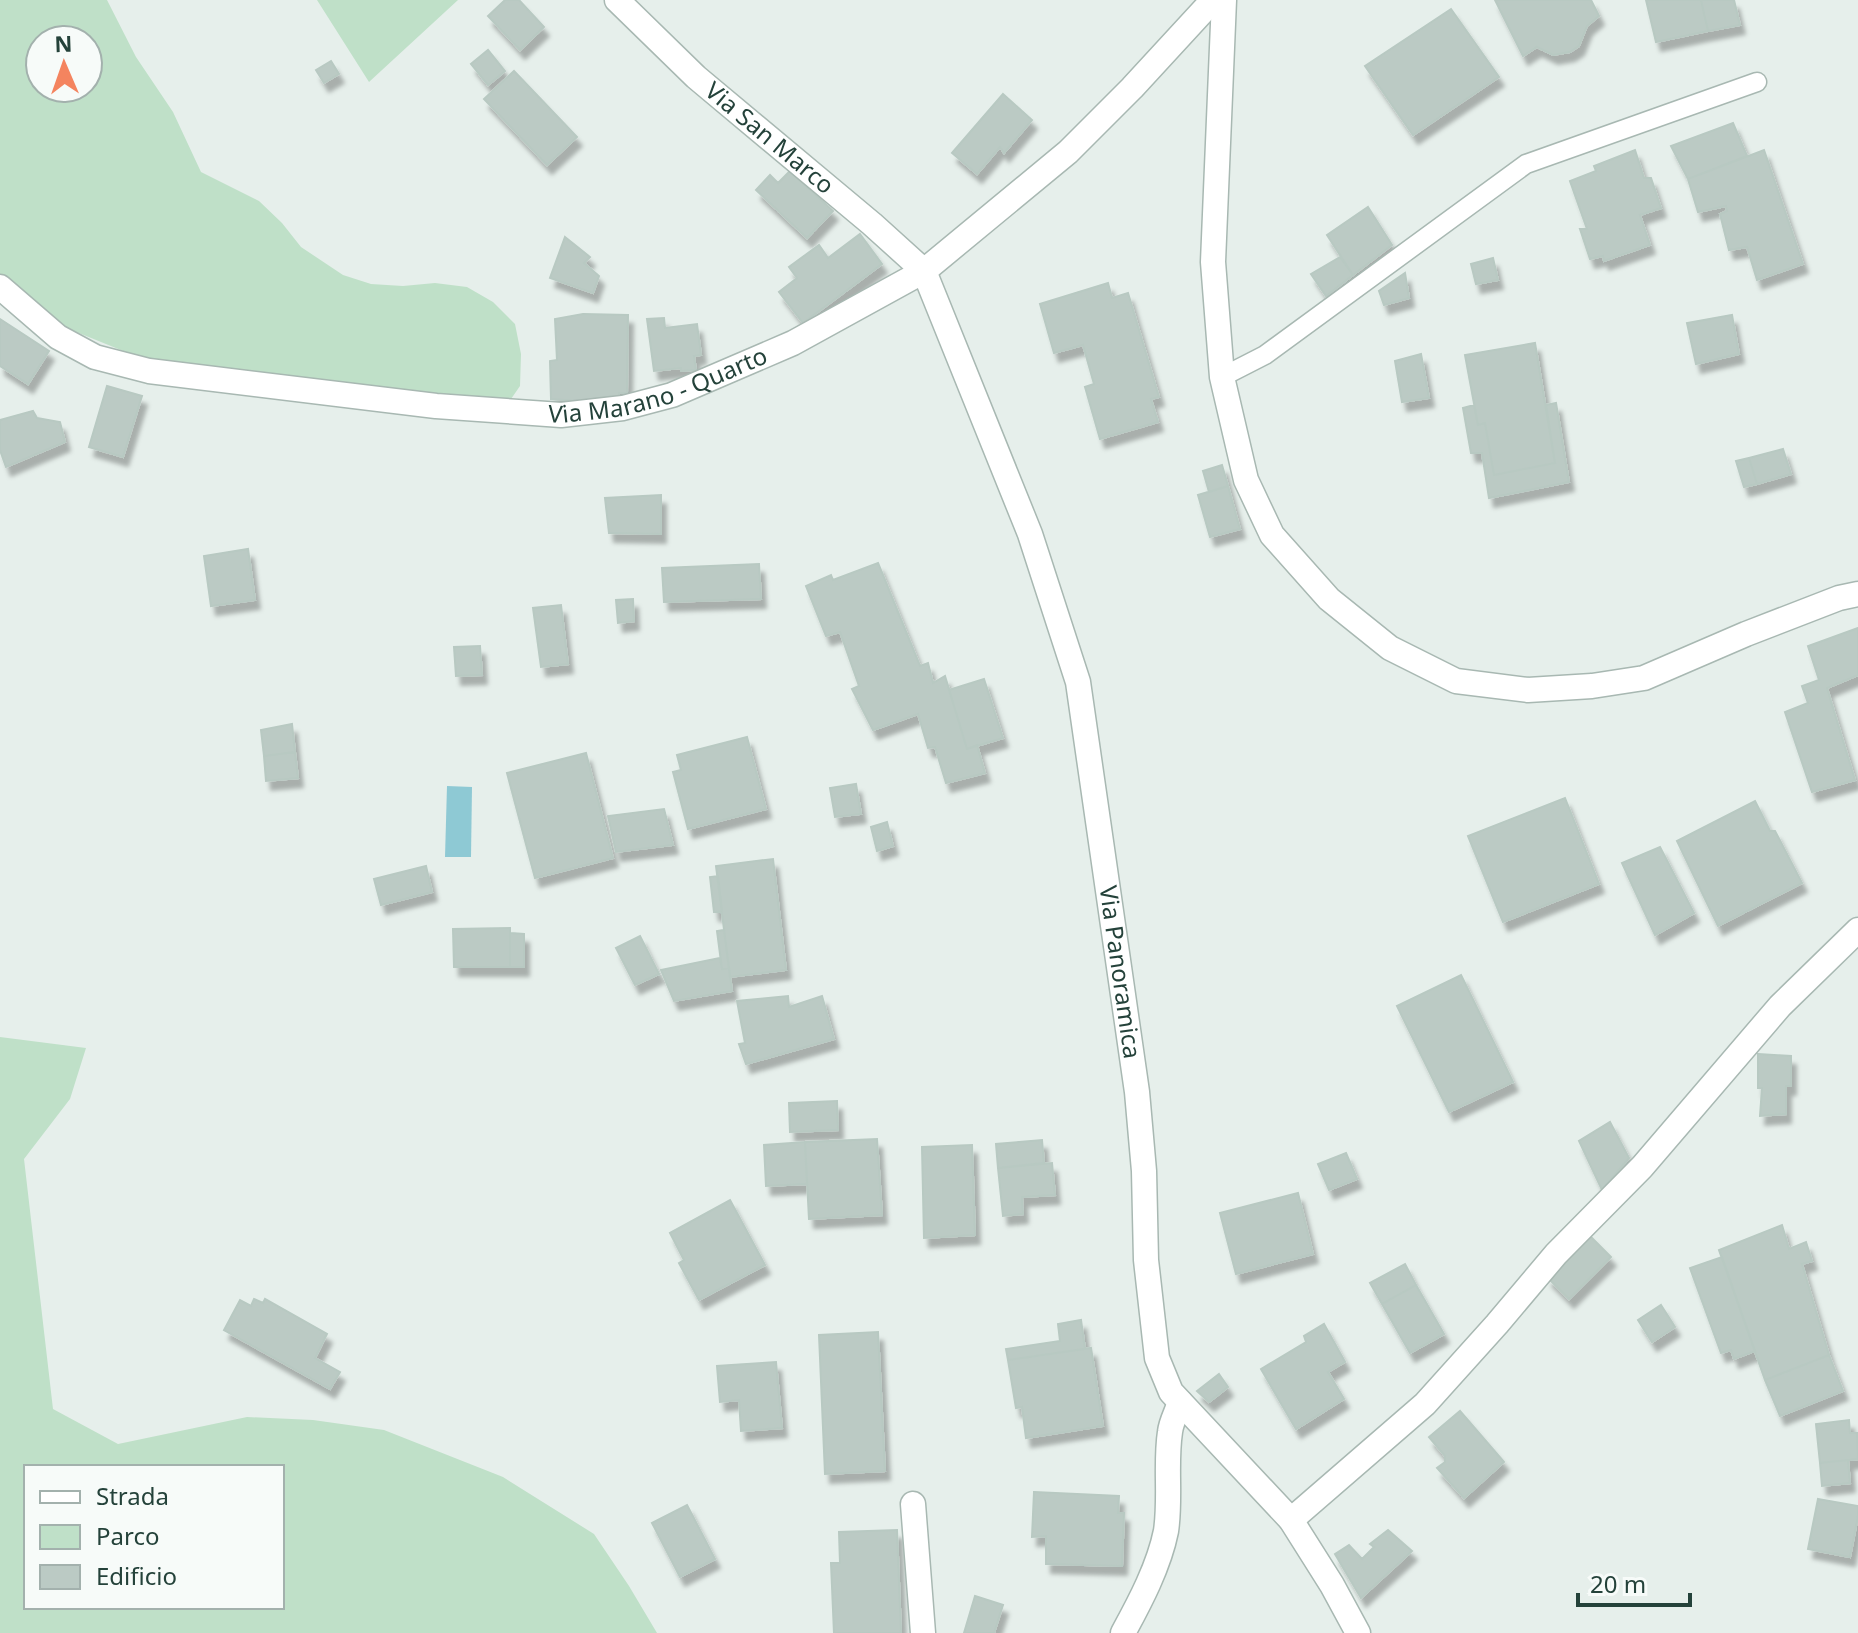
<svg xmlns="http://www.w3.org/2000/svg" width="1858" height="1633" viewBox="0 0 1858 1633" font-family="'Noto Sans',sans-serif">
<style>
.green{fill:#bfe0c8;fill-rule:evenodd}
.water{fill:#8ec9d4}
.building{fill:#bbcac4;stroke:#b8c9c2;stroke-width:2;filter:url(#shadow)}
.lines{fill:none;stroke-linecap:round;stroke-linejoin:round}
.service-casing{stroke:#a8b8b2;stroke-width:21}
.minor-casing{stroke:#a8b8b2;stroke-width:27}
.service{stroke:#fff;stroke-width:18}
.minor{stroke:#fff;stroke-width:24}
.labels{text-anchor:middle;stroke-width:6;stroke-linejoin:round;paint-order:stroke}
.street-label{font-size:24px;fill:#24423a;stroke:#f7fbf9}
</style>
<defs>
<filter id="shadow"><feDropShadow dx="5" dy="9" stdDeviation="2" flood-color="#0004"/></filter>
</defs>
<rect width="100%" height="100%" fill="#e6efeb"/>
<path class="green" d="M0 0H107L136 57 173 112 201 172 259 201 282 223 301 247 343 275 371 284 403 286 435 283 467 287 493 302 515 324 521 354 520 386 511 399 374 393 143 359 59 325 0 283ZM40 40H88V88H40Z
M317 0H458L369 82Z
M0 1037 86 1048 70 1099 24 1159 53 1409 118 1444 247 1417 313 1420 384 1430 503 1477 594 1534 629 1586 657 1633H0ZM282 1467V1607H26V1467Z"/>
<path class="water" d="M447 786 472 787 471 857H445Z"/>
<path class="building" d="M505 0H519L544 27 520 50 488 16Z
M1495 0H1591L1599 16 1587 26 1579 46 1570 52 1553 55 1537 47 1523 56Z
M1646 0H1701L1708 31 1656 42Z
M1701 0H1734L1740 25 1708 31Z
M1451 9 1499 77 1413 135 1365 66Z
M488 50 505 71 488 85 471 64Z
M331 61 339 74 324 83 316 70Z
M514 71 577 137 547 165 484 99Z
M1003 94 1032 120 1004 153 1000 147 977 174 952 153Z
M1733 123 1747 156 1688 179 1671 146Z
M1635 150 1644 178H1651L1661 208 1640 215 1650 245 1604 261 1603 256 1590 259 1580 229H1587L1570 181 1596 171 1594 166Z
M1764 150 1803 264 1757 280 1747 247 1729 250 1720 214 1727 211 1726 206 1698 212 1688 179Z
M790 171 833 211 807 238 756 190 770 175 778 183Z
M1368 207 1392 245 1353 275 1327 235Z
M860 234 882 264 803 323 779 292 797 278 789 267 819 245 828 258Z
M565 237 590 257 584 263 599 276 593 293 550 278Z
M1340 257 1353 275 1326 296 1311 274Z
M1493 258 1498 280 1476 284 1471 264Z
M1405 273 1409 298 1384 305 1379 291Z
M1108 283 1112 298 1128 293 1159 397 1151 399 1158 422 1100 439 1085 387 1094 384 1083 345 1054 353 1040 304Z
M583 314 628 315 627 393H619V404L551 399 550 361 557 360 555 319Z
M1732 315 1739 354 1696 364 1687 323Z
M664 318 665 328 697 324 701 355 694 356 696 370 681 371V368L654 371 647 319Z
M0 319 49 351 28 384 0 366Z
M1535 343 1555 463 1494 475 1485 423 1478 425 1465 355Z
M1421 354 1429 398 1402 402 1395 361Z
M107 386 142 396 123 457 89 447Z
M1556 403 1569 482 1489 498 1482 453H1471L1463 408 1474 405 1478 425 1485 423 1494 475 1555 463 1546 405Z
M33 411 37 418 60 422 65 442 6 467 0 450V420Z
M1783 449 1791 474 1757 484 1749 458Z
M1749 458 1757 484 1744 487 1736 461Z
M1222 465 1228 486 1209 492 1203 471Z
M1228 486 1240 529 1210 537 1198 495Z
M661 495V534L609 533 605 498Z
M248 549 255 600 211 606 204 556Z
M878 563 920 666 928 663 933 683 945 676 967 749 977 745 985 773 946 783 935 747 928 748 918 714 873 730 852 689 859 686 840 632 826 636 806 586 831 575 833 580Z
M759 564 761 599 664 602 662 568Z
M633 599 634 621 618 623 616 600Z
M561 605 568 664 541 667 533 608Z
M1858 628V675L1827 688 1855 780 1812 792 1785 712 1808 703 1802 686 1819 680 1808 646Z
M480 646 482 675 456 676 454 647Z
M984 679 1003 738 967 749 949 690Z
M292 724 295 752 264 756 261 730Z
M747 737 766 809 688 829 673 772 681 770 677 755Z
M295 752 298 778 266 781 264 756Z
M586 753 613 858 535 878 507 773Z
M856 784 861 814 835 817 830 788Z
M1565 798 1599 884 1503 922 1468 836Z
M1755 801 1770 831H1775L1802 883 1718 926 1677 841Z
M664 809 673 845 616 852 608 816Z
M887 822 893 846 877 851 871 827Z
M1660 847 1694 913 1655 935 1622 863Z
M773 859 786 970 730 977 716 866Z
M426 866 432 892 381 905 374 879Z
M718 876 722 911 714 912 710 877Z
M510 928V967H454L453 929Z
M724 930 729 968 722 969 717 931Z
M510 933 524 934V967H510Z
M640 936 659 974 635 985 616 948Z
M720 958 722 969 729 968 732 991 674 1001 661 970Z
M1461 975 1513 1082 1449 1112 1397 1006Z
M788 996 789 1007 822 996 834 1039 746 1064 739 1044 745 1043 737 1001Z
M1758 1054 1791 1056V1086H1786V1114L1760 1116 1762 1088H1758Z
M837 1101 838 1130 790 1132 789 1103Z
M1610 1122 1629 1158 1602 1190 1579 1141Z
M877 1139 882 1215 809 1219 805 1142Z
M1042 1140 1044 1163 998 1168 996 1144Z
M805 1142 807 1184 766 1186 764 1145Z
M972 1145 975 1235 924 1238 922 1147Z
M1346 1153 1357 1179 1329 1190 1318 1164Z
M1052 1163 1055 1195 1022 1197 1023 1214 1003 1216 998 1168Z
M1298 1193 1313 1254 1236 1274 1220 1213Z
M730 1200 765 1265 699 1300 679 1263 684 1260 670 1233Z
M1782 1225 1789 1249 1806 1242 1812 1261 1802 1264 1829 1355 1765 1380 1719 1250Z
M1590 1236 1611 1257 1569 1299 1547 1277Z
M1722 1257 1755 1351 1734 1359 1731 1350 1721 1353 1690 1268Z
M1405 1264 1416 1285 1382 1304 1370 1283Z
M1416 1285 1444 1334 1410 1353 1382 1304Z
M254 1299 263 1303 265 1299 327 1334 315 1358 340 1372 330 1389 224 1330 240 1300 251 1306Z
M1661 1305 1675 1327 1652 1342 1638 1320Z
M1081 1320 1085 1349 1008 1360 1006 1349 1060 1341 1058 1324Z
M1324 1324 1345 1362 1328 1372 1344 1399 1296 1429 1261 1369 1306 1342 1304 1336Z
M878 1332 885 1471 825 1474 819 1335Z
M1091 1348 1103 1426 1026 1438 1022 1407 1016 1408 1008 1360Z
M1829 1355 1843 1391 1780 1416 1765 1380Z
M776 1362 782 1428 741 1431 739 1400 720 1402 717 1366Z
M1219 1374 1228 1387 1209 1402 1197 1391Z
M1460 1411 1504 1462 1464 1498 1437 1468 1445 1462V1456L1429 1437Z
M1849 1420 1850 1433H1857L1858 1459 1820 1463 1816 1424Z
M1848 1460 1850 1483 1822 1486 1820 1463Z
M1034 1492 1119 1496 1118 1513H1124L1122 1566 1046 1564V1536L1032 1537Z
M1818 1499 1858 1506V1516L1850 1557 1808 1549Z
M687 1505 715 1559 680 1577 652 1523Z
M897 1530 901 1633H834L831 1563H840L839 1532Z
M1388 1530 1412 1551 1361 1598 1335 1554 1349 1545 1362 1559 1374 1547 1370 1544Z
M975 1596 1003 1605 994 1633H964Z"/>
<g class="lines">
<defs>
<path id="service" d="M1222 377 1265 355 1526 164 1757 82"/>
<g id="minor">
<path id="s1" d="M617 0 696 77 872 224 924 271 1030 534 1078 682 1137 1092 1144 1171 1146 1260 1157 1358 1171 1392 1291 1520 1332 1585 1358 1633"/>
<path d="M1224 0 1213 262 1222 377 1246 480 1272 535 1329 599 1390 648 1456 681 1528 690 1592 686 1644 678 1746 634 1839 598 1858 594"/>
<path id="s2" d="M0 287 58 337 95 357 149 371 436 406 561 415 623 408 672 395 793 343 924 271 1068 152 1132 88 1213 0"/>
<path d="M913 1504 923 1633"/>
<path d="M1291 1520 1425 1404 1497 1324 1556 1254 1642 1167 1780 1006 1858 930"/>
<path d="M1123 1633C1140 1602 1159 1566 1166 1531 1171 1498 1165 1464 1170 1432 1171 1422 1177 1412 1180 1402"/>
</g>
</defs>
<use href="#service" class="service-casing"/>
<use href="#minor" class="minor-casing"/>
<use href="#service" class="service"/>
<use href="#minor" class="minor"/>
</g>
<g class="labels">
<g class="street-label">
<text dy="8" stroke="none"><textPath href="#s1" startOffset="206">Via San Marco</textPath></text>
<text dy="8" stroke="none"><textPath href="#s2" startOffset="690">Via Marano - Quarto</textPath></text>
<text dy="8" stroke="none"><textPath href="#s1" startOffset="1142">Via Panoramica</textPath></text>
</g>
</g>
<rect x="24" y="1465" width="260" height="144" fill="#f7fbf9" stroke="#a3b1ad" stroke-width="2"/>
<rect x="40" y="1491" width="40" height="12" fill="#ffffff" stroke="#a3b1ad" stroke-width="2"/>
<text x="96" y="1505" font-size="24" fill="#24423a">Strada</text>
<rect x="40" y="1525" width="40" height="24" fill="#bfe0c8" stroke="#a3b1ad" stroke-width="2"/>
<text x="96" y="1545" font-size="24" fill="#24423a">Parco</text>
<rect x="40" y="1565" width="40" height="24" fill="#bbcac4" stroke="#a3b1ad" stroke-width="2"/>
<text x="96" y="1585" font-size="24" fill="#24423a">Edificio</text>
<g transform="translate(64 64) rotate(358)"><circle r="38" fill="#f7fbf9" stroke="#a3b1ad" stroke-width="2"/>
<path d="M0-6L14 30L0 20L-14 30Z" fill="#f4845f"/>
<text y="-12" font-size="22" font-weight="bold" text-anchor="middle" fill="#24423a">N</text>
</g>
<path d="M1578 1593v12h112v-12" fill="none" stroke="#24423a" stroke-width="4"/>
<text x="1590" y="1593" font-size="24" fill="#24423a" stroke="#f7fbf9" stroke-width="6" paint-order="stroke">20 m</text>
</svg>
